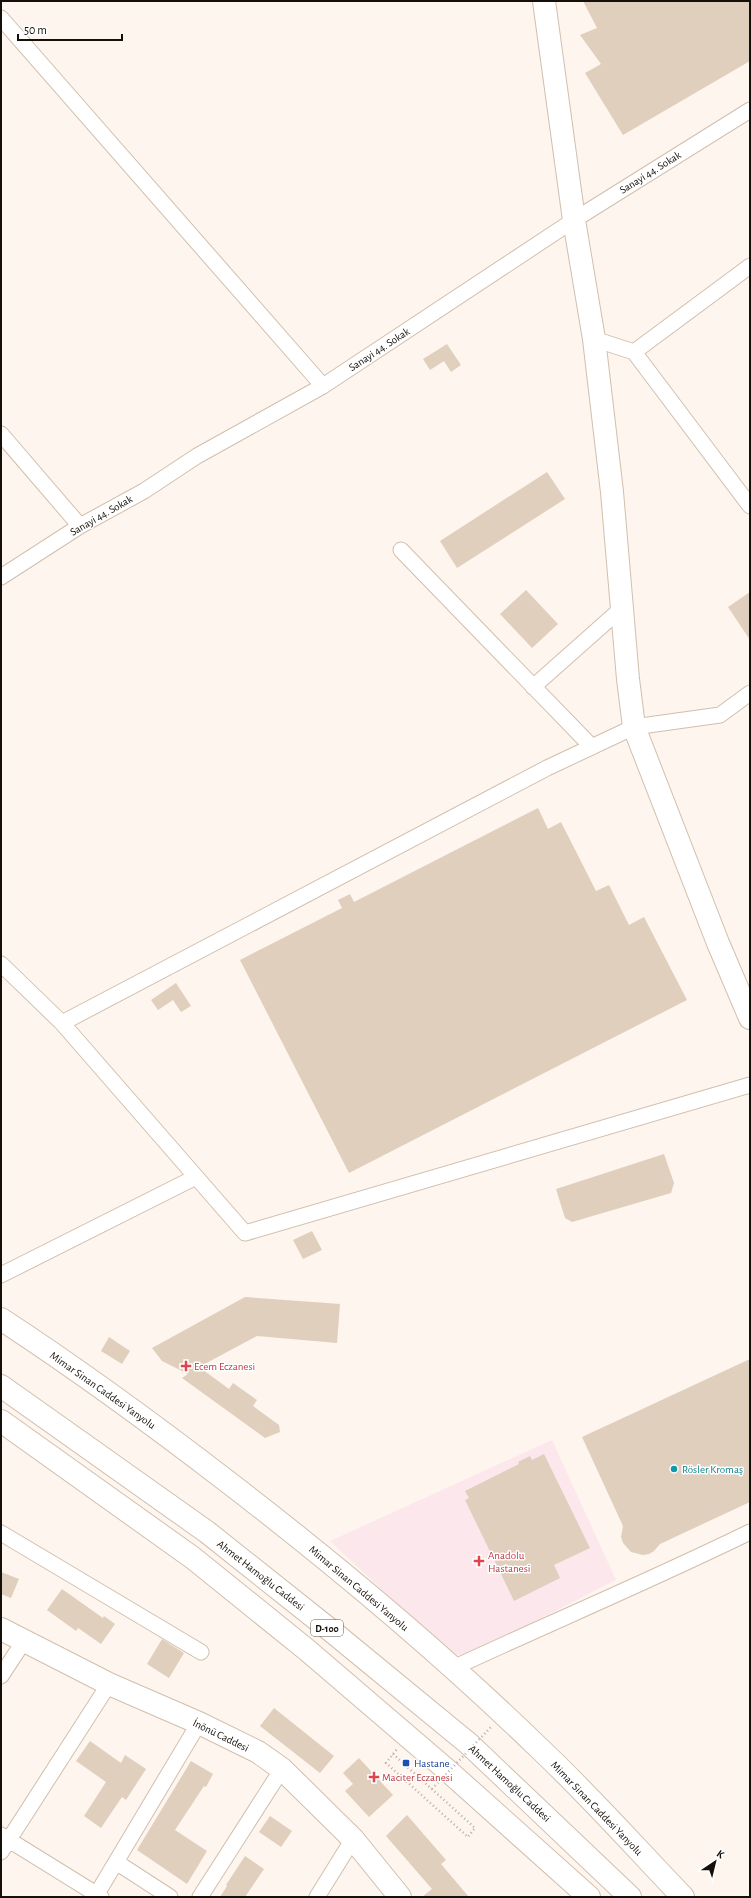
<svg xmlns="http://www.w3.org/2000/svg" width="751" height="1898" viewBox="0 0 751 1898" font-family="'Alegreya Sans',sans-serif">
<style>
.medical{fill:#fce7ed}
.building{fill:#e0cfbc}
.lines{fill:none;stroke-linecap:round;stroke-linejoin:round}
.street-casing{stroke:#d1bfad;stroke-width:17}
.secondary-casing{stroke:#d1bfad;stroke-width:24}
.highway-casing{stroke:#d1bfad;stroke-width:24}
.path{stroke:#b6aea8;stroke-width:2.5;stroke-dasharray:1 3;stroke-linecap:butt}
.street{stroke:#fff;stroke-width:15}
.secondary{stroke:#fff;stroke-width:22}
.highway{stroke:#fff;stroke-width:22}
.path-bridge{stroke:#b6aea8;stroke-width:2.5;stroke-dasharray:1 3;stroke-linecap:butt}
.health-dot{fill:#e0444e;stroke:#fff;stroke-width:1.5}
.culture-dot{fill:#0f9aa8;stroke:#fff;stroke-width:1.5}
.transit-dot{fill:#1a4fb4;stroke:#fff;stroke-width:1.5}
.labels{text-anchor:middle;stroke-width:3;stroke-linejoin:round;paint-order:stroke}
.shield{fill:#fff;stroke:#5b5753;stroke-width:1}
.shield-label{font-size:10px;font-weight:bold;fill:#150f09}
.street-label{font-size:11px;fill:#150f09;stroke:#fff}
.health-label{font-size:11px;fill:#be3a42;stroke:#fff;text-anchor:start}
.culture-label{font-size:11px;fill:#0d838f;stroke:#fff;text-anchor:start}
.transit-label{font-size:11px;fill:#164399;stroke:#fff;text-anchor:start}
</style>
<rect width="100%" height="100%" fill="#fdf5ee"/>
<path class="medical" d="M552 1440 616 1580 465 1657 447 1651 330 1541Z"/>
<path class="building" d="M583 1H750V61L623 135 585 73 601 64 580 35 597 28Z
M447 344 461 365 451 372 444 361 430 370 423 359Z
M547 472 565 499 457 568 440 541Z
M526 590 558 624 532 648 500 614Z
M750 592V640L728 607Z
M538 808 548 829 561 822 596 891 609 885 629 925 644 917 687 1000 349 1173 240 960 342 908 338 900 350 894 354 902Z
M176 983 191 1006 181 1012 173 1000 158 1010 151 1000Z
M664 1154 674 1183 671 1193 572 1222 565 1218 556 1189Z
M312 1231 322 1250 303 1259 293 1240Z
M245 1297 340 1304 337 1343 257 1336 199 1367 229 1389 233 1383 257 1400 253 1406 279 1425 280 1432 265 1438 182 1378 188 1374 162 1361 152 1348Z
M109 1337 130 1351 122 1364 101 1351Z
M750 1359V1502L660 1544 654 1551 649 1554 643 1555 631 1552 623 1543 621 1537 623 1526 582 1437Z
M544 1454 590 1548 554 1565 560 1578 514 1601 465 1500 469 1498 465 1491 519 1464 518 1462 530 1456 532 1460Z
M1 1572 19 1579 11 1598 1 1594Z
M62 1589 103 1618 104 1616 115 1624 101 1644 78 1628 76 1631 47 1610Z
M162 1639 184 1653 169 1678 147 1664Z
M274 1708 334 1756 320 1773 260 1726Z
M90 1741 121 1763 125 1755 146 1769 126 1800 122 1797 101 1828 84 1816 106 1782 76 1761Z
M359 1758 393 1795 369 1817 345 1791 353 1784 343 1773Z
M191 1761 213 1774 206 1787 204 1786 175 1830 207 1851 187 1884 137 1850Z
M407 1815 446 1860 441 1864 469 1897H422L432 1889 386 1836Z
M270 1816 292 1831 281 1847 259 1832Z
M245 1856 264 1869 245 1897H220L227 1886 226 1885Z"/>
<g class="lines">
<defs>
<path id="street" d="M1 18 323 386
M594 339 634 352 750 506
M634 352 750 266
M1 434 80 526
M401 550 592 747
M1 577 80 526 144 491 197 456 323 386 574 220 750 110
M533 687 622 608
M1 964 62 1023 245 1233 750 1085
M62 1023 547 768 634 727 720 715 750 693
M1 1275 196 1177
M1 1533 201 1652
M453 1668C552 1622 652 1580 750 1532
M1 1676 24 1641
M1 1835 101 1897
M1 1852 109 1684
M116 1862 170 1897
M95 1897 199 1723
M200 1897 282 1769
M317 1897 353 1839"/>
<path id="secondary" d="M544 1 574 220 594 339 612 492 628 679 634 727 718 943 750 1018
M1 1319C79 1370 154 1425 228 1482 336 1565 441 1653 539 1748 589 1795 635 1847 683 1897
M1 1629 109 1684 199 1723 258 1752 282 1769 353 1839 400 1897"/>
<path id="highway" d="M1 1386 207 1532 329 1629 469 1744 630 1897
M1 1421 193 1558 307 1650 447 1770 589 1897"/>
</defs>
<use href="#street" class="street-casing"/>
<use href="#secondary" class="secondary-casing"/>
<use href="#highway" class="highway-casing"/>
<path class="path" d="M393 1754 475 1828 468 1837 386 1763 397 1749"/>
<use href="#street" class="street"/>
<use href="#secondary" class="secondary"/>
<use href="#highway" class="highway"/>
<path class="path-bridge" d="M432 1789 491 1727"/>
</g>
<g class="health-dot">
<path d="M184 1360h4v4h4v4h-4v4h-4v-4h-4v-4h4z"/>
<path d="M477 1555h4v4h4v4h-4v4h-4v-4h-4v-4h4z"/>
<path d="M372 1771h4v4h4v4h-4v4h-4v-4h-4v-4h4z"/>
</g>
<circle class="culture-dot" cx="674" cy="1469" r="4"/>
<rect class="transit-dot" x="402" y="1759" width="8" height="8" rx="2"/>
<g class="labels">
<rect class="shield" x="311" y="1620" width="32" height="16" rx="3"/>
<g class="shield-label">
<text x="327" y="1632">D-100</text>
</g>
<g class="street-label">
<text transform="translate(650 172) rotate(-32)" y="4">Sanayi 44. Sokak</text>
<text transform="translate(379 349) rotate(-33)" y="4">Sanayi 44. Sokak</text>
<text transform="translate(101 515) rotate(-30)" y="4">Sanayi 44. Sokak</text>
<text transform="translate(103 1390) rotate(35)" y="4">Mimar Sinan Caddesi Yanyolu</text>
<text transform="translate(261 1575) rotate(38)" y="4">Ahmet Hamoğlu Caddesi</text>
<text transform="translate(359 1588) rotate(40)" y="4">Mimar Sinan Caddesi Yanyolu</text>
<text transform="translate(221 1735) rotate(26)" y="4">İnönü Caddesi</text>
<text transform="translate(510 1783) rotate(43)" y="4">Ahmet Hamoğlu Caddesi</text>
<text transform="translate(597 1808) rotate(46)" y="4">Mimar Sinan Caddesi Yanyolu</text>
</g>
<g class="health-label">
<text x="194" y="1370">Ecem Eczanesi</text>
<text x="488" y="1559">Anadolu<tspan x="488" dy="13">Hastanesi</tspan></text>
<text x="382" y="1781">Maciter Eczanesi</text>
</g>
<g class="culture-label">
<text x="682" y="1473">Rösler Kromaş</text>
</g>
<g class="transit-label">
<text x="414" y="1767">Hastane</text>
</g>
</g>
<rect width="751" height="1898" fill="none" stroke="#150f09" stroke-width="4"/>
<g transform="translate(715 1862) rotate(35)" stroke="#ffffff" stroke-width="3" paint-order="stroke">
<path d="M0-3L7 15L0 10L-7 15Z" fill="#150f09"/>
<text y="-6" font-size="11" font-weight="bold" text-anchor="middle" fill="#150f09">K</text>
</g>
<path d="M18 34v6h104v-6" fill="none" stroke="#150f09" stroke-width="2"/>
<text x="24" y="34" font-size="12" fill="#150f09" stroke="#ffffff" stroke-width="3" paint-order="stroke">50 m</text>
</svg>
